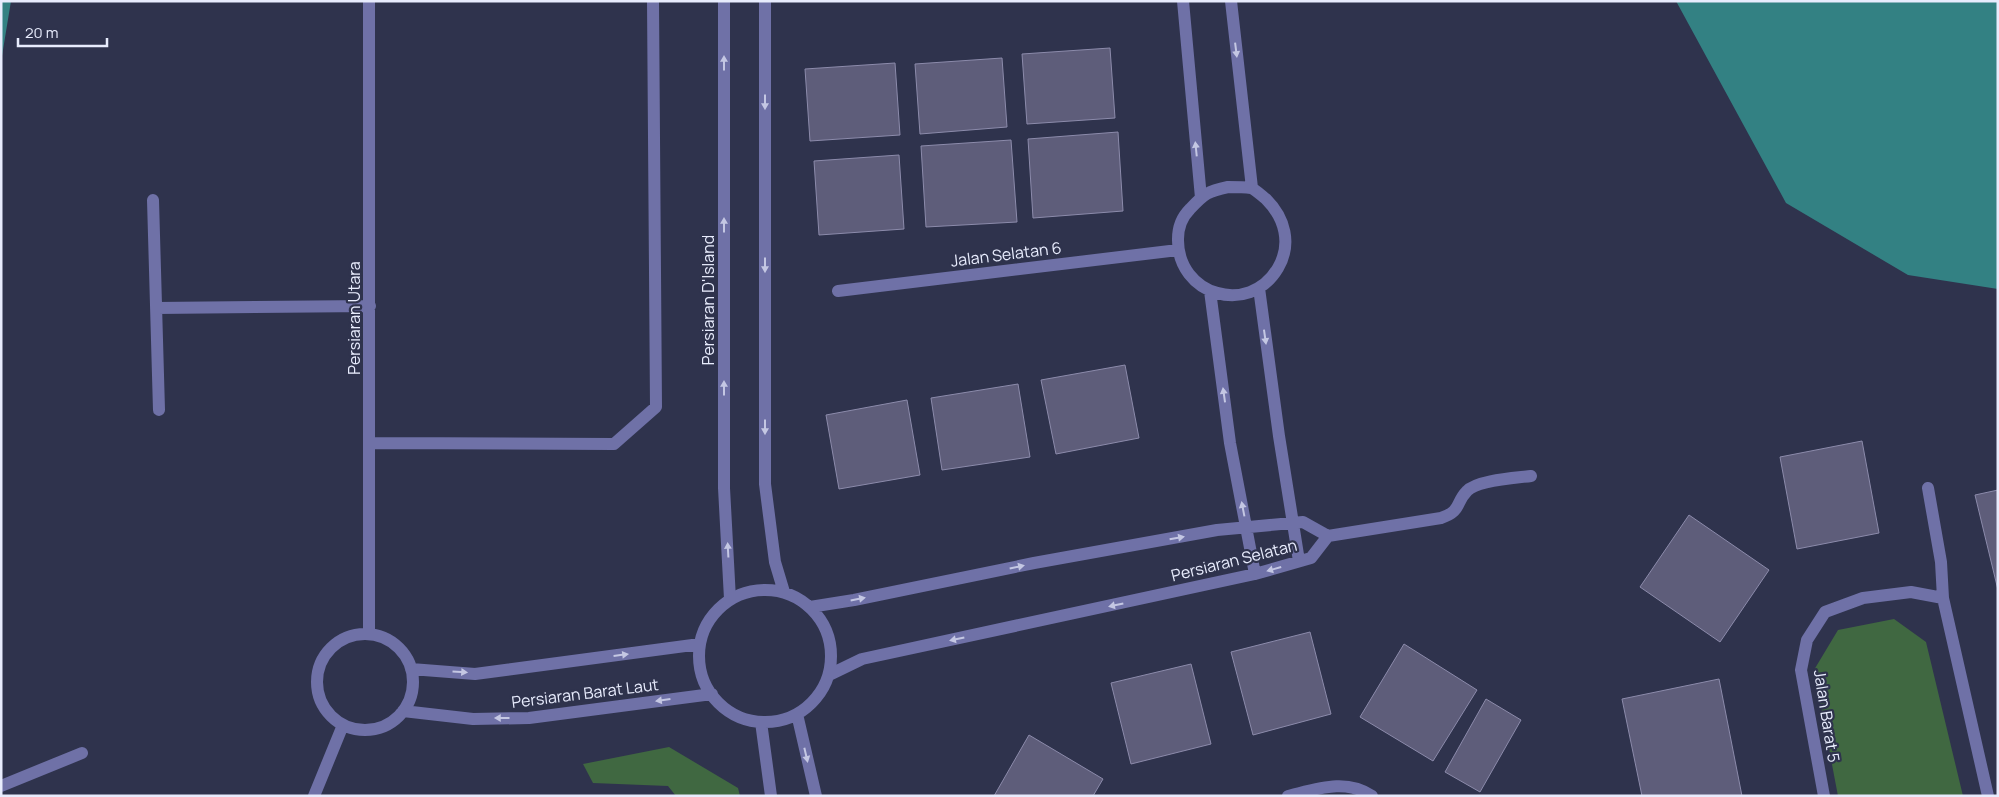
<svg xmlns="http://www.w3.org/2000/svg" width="1999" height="797" viewBox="0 0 1999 797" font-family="Manrope,sans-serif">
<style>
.green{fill:#406841}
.water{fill:#338183}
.building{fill:#5e5d7a;stroke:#8c8bab}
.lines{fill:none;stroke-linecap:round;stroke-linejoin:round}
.minor{stroke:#6f71a7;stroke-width:12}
.oneway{fill:#c4c7e3}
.labels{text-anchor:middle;stroke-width:4.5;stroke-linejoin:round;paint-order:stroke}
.street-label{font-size:16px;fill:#e8ecfd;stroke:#2f334d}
</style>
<rect width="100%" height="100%" fill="#2f334d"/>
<path class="green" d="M1894 619 1926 642 1963 796H1838L1814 670 1838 630Z
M669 747 738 788 740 796H676L668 786 593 783 583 764Z"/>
<path class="water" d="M1 1H11L1 62Z
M1676 1H1998V289L1908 275 1786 203Z"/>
<path class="building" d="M1110 48 1115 118 1027 124 1022 54Z
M1002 58 1007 127 920 134 915 64Z
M895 63 900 135 810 141 805 69Z
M1118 132 1123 211 1033 218 1028 139Z
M1011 140 1017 222 926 227 921 146Z
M899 155 904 229 819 235 814 161Z
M1125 365 1139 438 1056 454 1041 380Z
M1018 384 1030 457 942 470 931 398Z
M907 400 920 475 839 489 826 415Z
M1862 441 1879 533 1797 549 1780 457Z
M1998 490V590L1975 495Z
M1689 515 1769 570 1720 642 1640 587Z
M1310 632 1331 714 1253 735 1231 652Z
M1404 644 1477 690 1433 761 1360 717Z
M1191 664 1211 744 1131 764 1111 683Z
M1719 679 1742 796H1642L1622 699Z
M1486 699 1521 720 1480 792 1445 772Z
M1029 735 1103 779 1093 796H994Z"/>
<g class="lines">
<path class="minor" d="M369 1V634
M724 1V488L730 599
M765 1V484L775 562 784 592
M1183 1 1201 198
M1231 1 1252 188
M1228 187C1235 187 1244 187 1251 188 1256 190 1262 196 1266 199 1285 218 1292 244 1278 268 1249 317 1177 295 1178 239 1178 228 1182 217 1190 209 1204 194 1208 191 1228 187Z
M153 200 159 410
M1259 288 1279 436 1299 561
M838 291 1178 250
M1210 291 1230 443 1255 574
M156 308 370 306
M370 443 614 444 656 407 653 1
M1928 488 1941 562 1943 598
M1328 536 1441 518C1462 511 1455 503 1467 491 1477 480 1516 478 1531 476
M699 656a66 66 0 1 1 132 0a66 66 0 1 1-132 0Z
M810 607 854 600 1034 563 1217 530 1303 522 1328 536
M317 682a48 48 0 1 1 96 0a48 48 0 1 1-96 0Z
M411 669 475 674 700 644
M829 675 862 659 1255 574 1311 558 1328 536
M403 711 473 719 529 718 712 694
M797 714 816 796
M761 722 771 796
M1 786 82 753
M314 796 343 725
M1288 796C1317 789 1346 778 1372 796
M1824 796 1801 670 1807 640 1825 612 1863 598 1911 592 1943 598 1988 796"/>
</g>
<defs><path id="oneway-solid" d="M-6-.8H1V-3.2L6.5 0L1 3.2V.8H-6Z" transform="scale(1.25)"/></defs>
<g class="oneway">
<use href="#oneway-solid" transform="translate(1236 50) rotate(83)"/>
<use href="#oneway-solid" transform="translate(724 63) rotate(-90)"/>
<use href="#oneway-solid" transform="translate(765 102) rotate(90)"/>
<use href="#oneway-solid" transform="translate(1196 149) rotate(-96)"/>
<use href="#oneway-solid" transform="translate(724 225) rotate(-90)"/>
<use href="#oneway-solid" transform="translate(765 265) rotate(90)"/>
<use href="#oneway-solid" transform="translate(1265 337) rotate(82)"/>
<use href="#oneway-solid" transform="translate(724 388) rotate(-90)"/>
<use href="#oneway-solid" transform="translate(1224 395) rotate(-98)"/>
<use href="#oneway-solid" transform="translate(765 427) rotate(90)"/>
<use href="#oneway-solid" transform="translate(1243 509) rotate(-101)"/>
<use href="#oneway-solid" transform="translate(1177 538) rotate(-10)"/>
<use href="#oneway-solid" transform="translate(728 550) rotate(-93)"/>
<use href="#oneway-solid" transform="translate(1017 567) rotate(-12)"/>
<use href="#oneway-solid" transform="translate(1274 569) rotate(164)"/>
<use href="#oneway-solid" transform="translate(858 599) rotate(-11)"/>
<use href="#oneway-solid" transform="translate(1116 605) rotate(168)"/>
<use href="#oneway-solid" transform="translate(957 639) rotate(168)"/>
<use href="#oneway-solid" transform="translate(621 655) rotate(-7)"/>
<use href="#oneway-solid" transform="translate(460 672) rotate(4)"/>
<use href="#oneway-solid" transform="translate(663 700) rotate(172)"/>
<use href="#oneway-solid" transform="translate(502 718) rotate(180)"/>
<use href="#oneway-solid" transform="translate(806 755) rotate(77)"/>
</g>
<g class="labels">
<g class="street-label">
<text transform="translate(1006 254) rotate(-7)" y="6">Jalan Selatan 6</text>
<text transform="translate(708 300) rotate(-90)" y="6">Persiaran D'Island</text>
<text transform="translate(354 318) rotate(-90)" y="6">Persiaran Utara</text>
<text transform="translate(1234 560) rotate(-14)" y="6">Persiaran Selatan</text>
<text transform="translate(585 693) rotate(-7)" y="6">Persiaran Barat Laut</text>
<text transform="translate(1827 716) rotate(81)" y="6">Jalan Barat 5</text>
</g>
</g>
<rect width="1999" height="797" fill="none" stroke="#e8ecfd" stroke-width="5"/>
<path d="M18 38v8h89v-8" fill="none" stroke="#e8ecfd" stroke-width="2.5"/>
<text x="25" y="38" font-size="15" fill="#e8ecfd" stroke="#2f334d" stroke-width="4" paint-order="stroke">20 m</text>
</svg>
